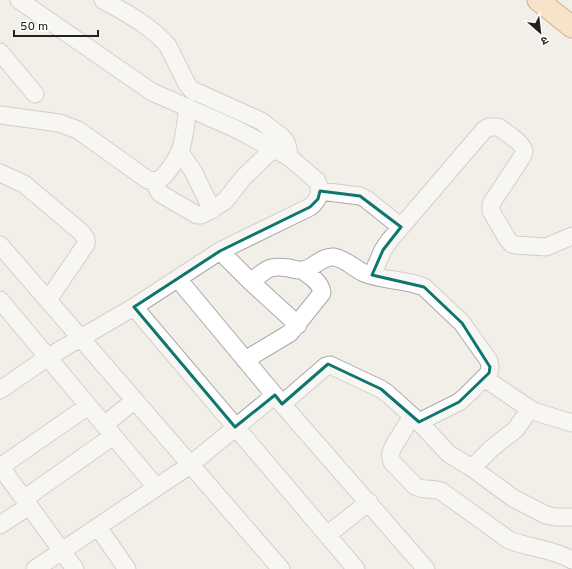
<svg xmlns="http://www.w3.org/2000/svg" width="572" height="569" viewBox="0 0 572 569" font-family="Overpass,'Noto Sans Devanagari',sans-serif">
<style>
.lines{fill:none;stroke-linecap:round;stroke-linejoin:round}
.minor-casing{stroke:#a9a9a9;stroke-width:19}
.major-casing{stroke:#a06b00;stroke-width:23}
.minor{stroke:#fff;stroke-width:17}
.major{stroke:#fcd6a4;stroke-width:21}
.marked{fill:none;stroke:#0f766e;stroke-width:3;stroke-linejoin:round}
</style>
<rect width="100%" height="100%" fill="#f2efe9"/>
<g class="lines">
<defs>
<path id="minor" d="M103 0C126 13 150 25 168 46L187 84 192 90 261 121 282 137 286 142 288 148 289 157
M0 52 35 94
M0 115 59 123 78 130 148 180C153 181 156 181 160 179 168 174 180 154 182 145 185 133 186 120 188 107
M180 152 193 171 212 210
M0 173 24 184 81 232 86 239V244L48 300
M154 182 158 190 161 194 197 215H201L205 213 225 201 243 178 273 149
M320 191 360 196 366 199 401 227
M0 245 281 569
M220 251 251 282 298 325
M372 275 383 250 389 241 484 130 489 127H498C504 131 523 143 524 151 524 154 522 157 520 160L491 204V211L508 240 512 244 516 245 546 247 572 236
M178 279 282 404 426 569
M251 282C267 269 268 265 289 268 293 269 299 271 304 270 315 267 322 256 334 257 345 259 354 268 364 273 383 281 405 279 424 287L462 323 489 361 490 367 489 373 468 394 459 402 419 422
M0 300 156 487
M134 307 356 569
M245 360 290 333 322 293C321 282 310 276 302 270
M484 378 530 409 536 412 572 423
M0 390 48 357 134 307 220 251 310 207C319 200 322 191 317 181L289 157 234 128 152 92 19 0
M282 404 326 366 330 365 381 389 388 394 419 422 449 454 472 468 513 498 546 515 556 517H572
M412 416 393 447C390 453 390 456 392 462L415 486C423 491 432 488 441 491L509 540C529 548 553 549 572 560
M104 425 135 400
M0 466 75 569
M0 467 88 406
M472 468 492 448 516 429 530 409
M24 499 113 436
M0 525 29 506
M98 527 127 569
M327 535 369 502
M35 569 190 465 275 395"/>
<path id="major" d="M538 0 572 27"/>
</defs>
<use href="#minor" class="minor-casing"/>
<use href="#major" class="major-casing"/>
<use href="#minor" class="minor"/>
<use href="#major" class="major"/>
</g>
<path d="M0 0H572V569H0ZM320 191 360 196 401 227 383 250 372 275 424 287 462 323 490 367 489 373 459 402 419 422 381 389 328 364 282 404 275 395 235 427 134 307 220 251 310 207 318 199Z" fill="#f2efe9" fill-opacity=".55" fill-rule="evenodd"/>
<path class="marked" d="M320 191 360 196 401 227 383 250 372 275 424 287 462 323 490 367 489 373 459 402 419 422 381 389 328 364 282 404 275 395 235 427 134 307 220 251 310 207 318 199Z"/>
<g transform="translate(540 32) rotate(152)" stroke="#ffffff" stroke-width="3" paint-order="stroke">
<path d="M0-3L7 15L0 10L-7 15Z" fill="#222222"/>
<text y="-6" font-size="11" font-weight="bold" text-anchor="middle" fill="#222222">उ</text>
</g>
<path d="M14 30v6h84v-6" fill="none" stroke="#222222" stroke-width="2"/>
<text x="20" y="30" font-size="12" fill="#222222" stroke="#ffffff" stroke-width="3" paint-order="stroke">50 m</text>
</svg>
